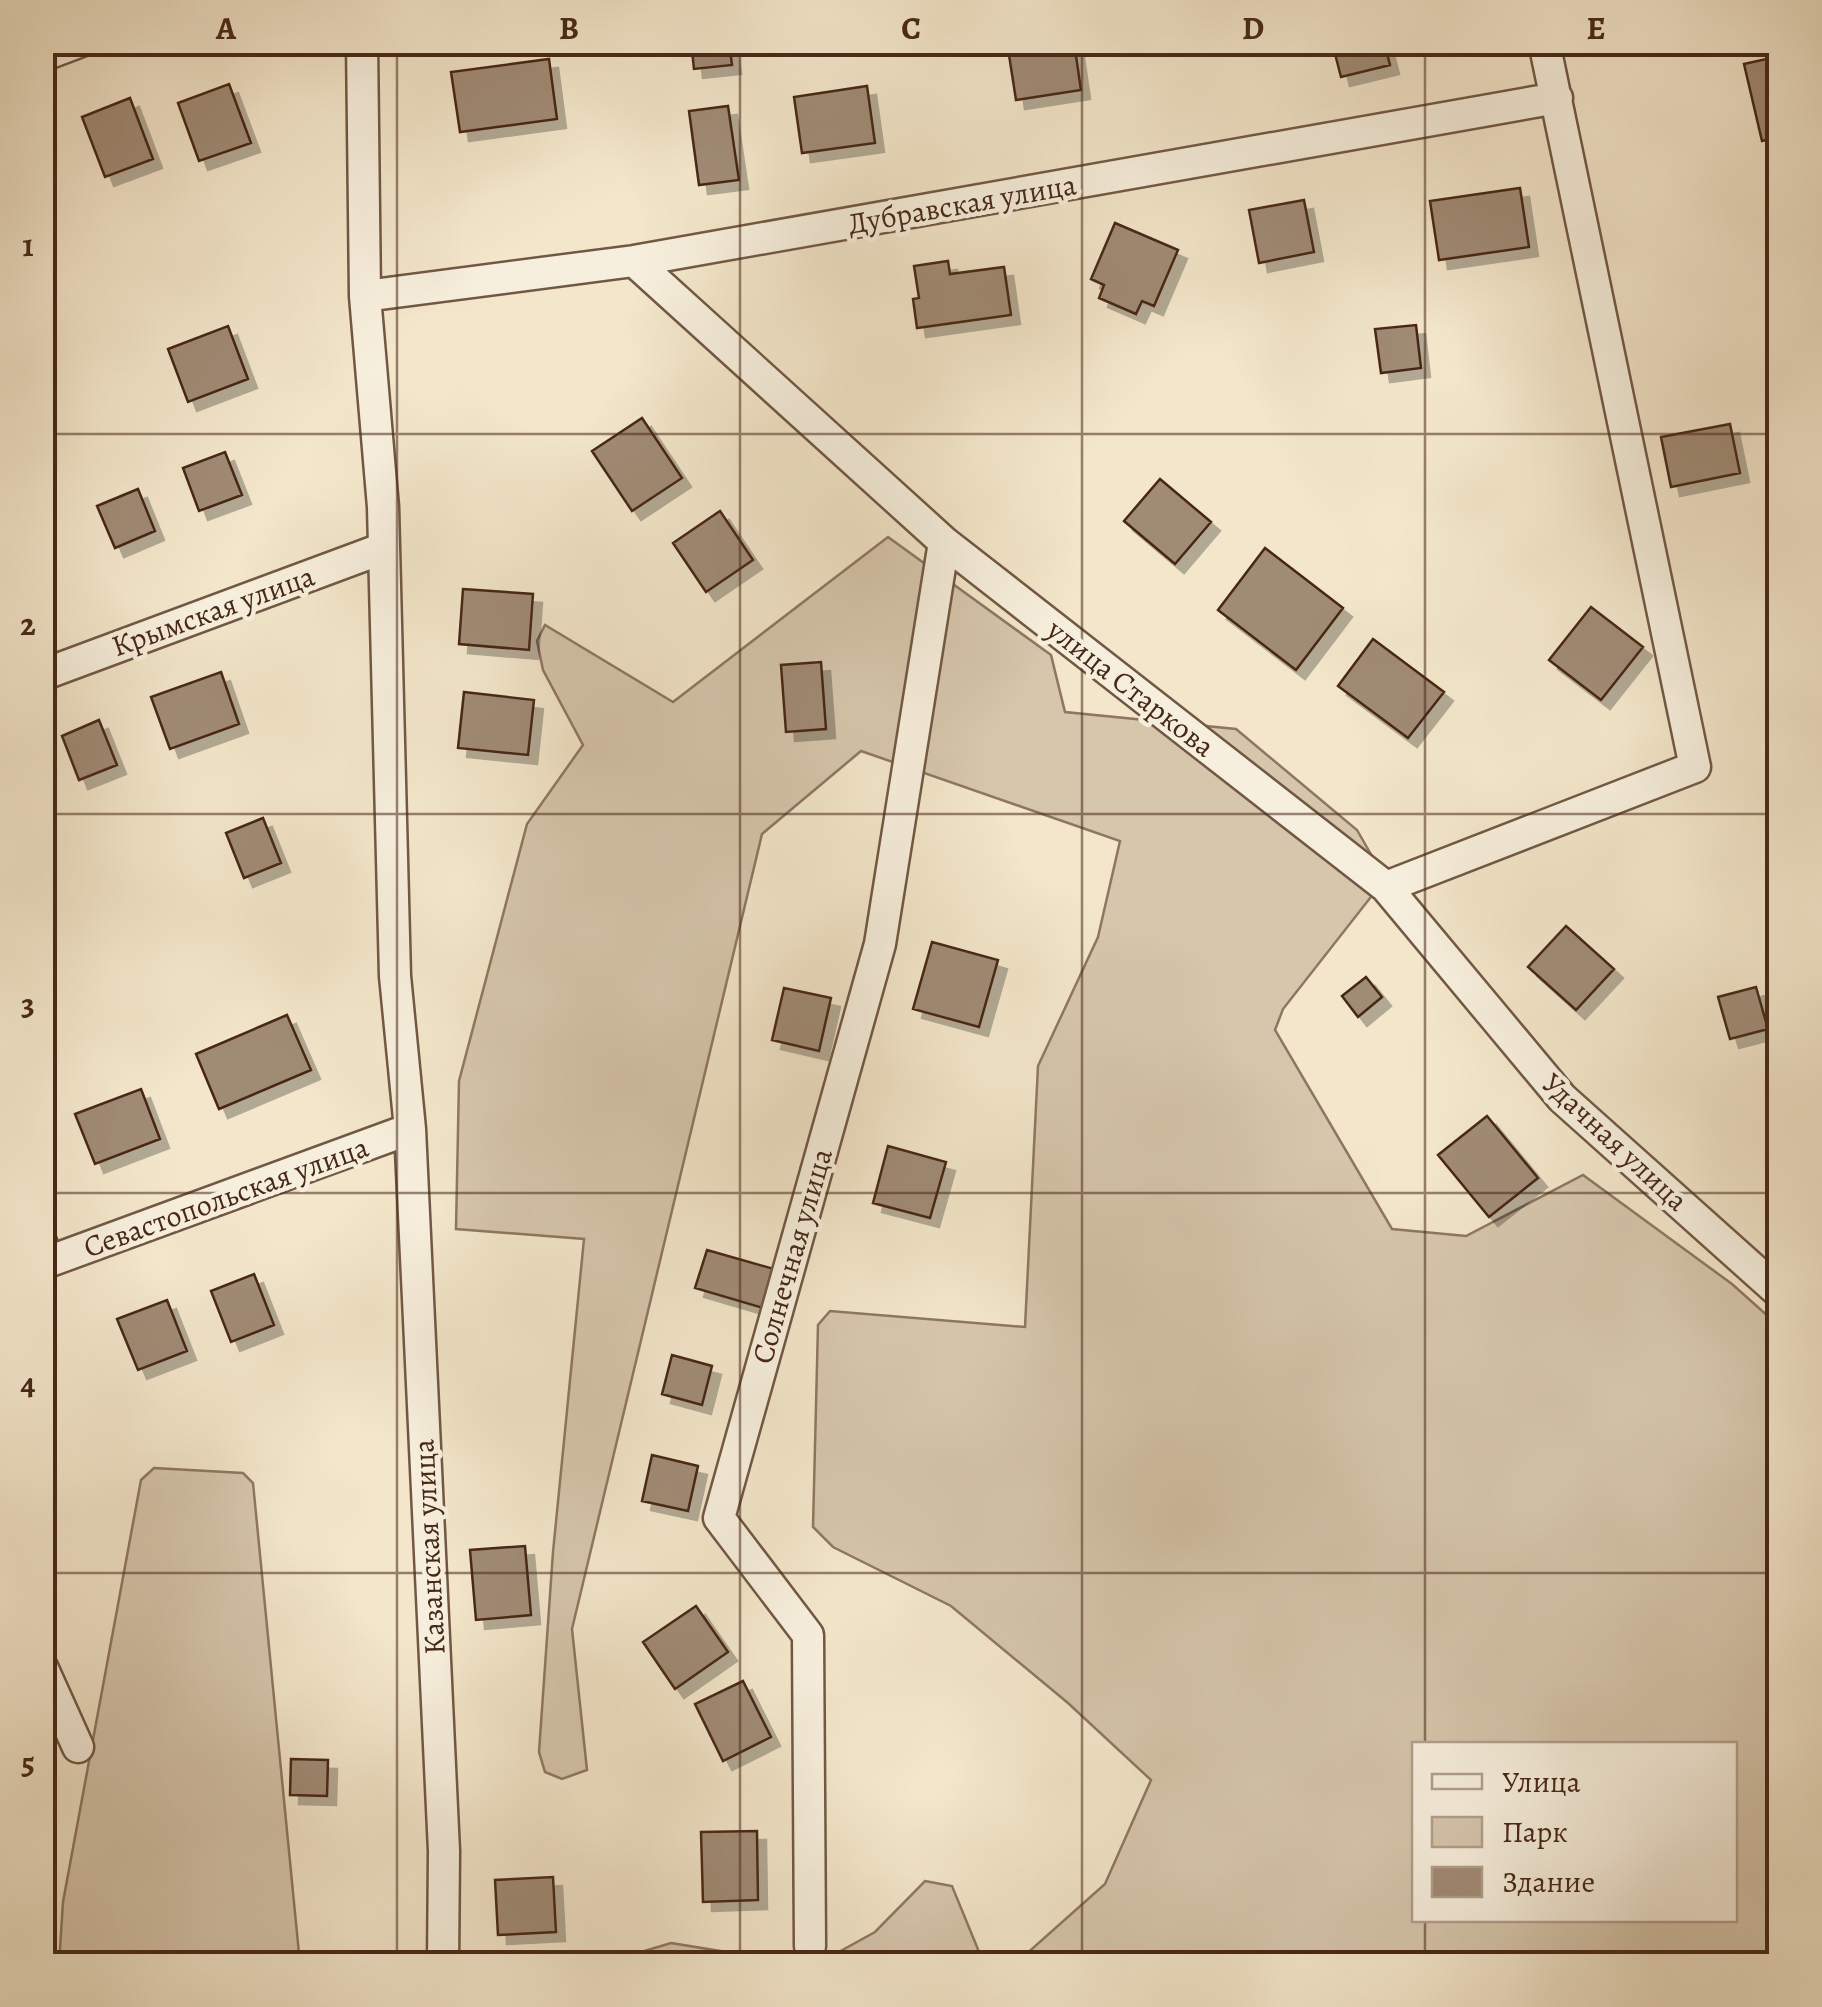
<svg xmlns="http://www.w3.org/2000/svg" width="1822" height="2007" viewBox="0 0 1822 2007" font-family="Alegreya,serif">
<style>
.green{fill:#d6c6ac;stroke:#8e7762;stroke-width:2.5;fill-rule:evenodd}
.building{fill:#a08b74;stroke:#472817;stroke-width:2.5;filter:url(#shadow)}
.lines{fill:none;stroke-linecap:round;stroke-linejoin:round}
.service-casing{stroke:#725844;stroke-width:20}
.minor-casing{stroke:#725844;stroke-width:35}
.service{stroke:#f7efdd;stroke-width:15}
.minor{stroke:#f7efdd;stroke-width:30}
.grid{fill:none;stroke:#472817;stroke-width:2.5;stroke-opacity:0.55}
.labels{text-anchor:middle;stroke-width:9;stroke-linejoin:round;paint-order:stroke}
.street-label{font-size:30px;fill:#472817;stroke:#f7efdd}
.neatline{fill:none;stroke:#472817;stroke-width:4}
.grid-label{font-size:32px;text-anchor:middle;font-weight:bold;fill:#472817}
</style>
<defs>
<filter id="shadow"><feDropShadow dx="9" dy="9" stdDeviation="0" flood-color="#0004"/></filter>
</defs>
<rect width="100%" height="100%" fill="#f3e6ca"/>
<filter id="stains"><feTurbulence type="fractalNoise" baseFrequency=".002" numOctaves="4"/><feColorMatrix values="0 0 0 0 .2 0 0 0 0 .09 0 0 0 0 .02 0 0 0 .5 -.17"/></filter>
<radialGradient id="worn" r=".72"><stop offset=".6" stop-color="#630" stop-opacity="0"/><stop offset="1" stop-color="#630" stop-opacity=".3"/></radialGradient>
<path class="green" d="M888 537 1051 655 1065 712 1236 729 1357 830 1385 879 1283 1009 1275 1030 1392 1229 1466 1236 1583 1175 1732 1284 1779 1326V1964H1015L1105 1884 1151 1780 1068 1703 951 1606 833 1547 813 1527 818 1325 830 1311 1025 1327 1038 1066 1098 937 1120 841 861 751 762 834 572 1629 587 1770 562 1779 545 1772 539 1752 553 1552 584 1239 456 1229 459 1081 527 824 583 745 543 670 537 641 545 625 673 702ZM1414 1744H1734V1920H1414Z
M154 1468 243 1473 253 1483 300 1964H59L63 1902 141 1480Z
M925 1881 952 1886 984 1964H817L875 1932Z
M671 1943 800 1964H633L644 1951Z"/>
<path class="building" d="M691 42H729L732 65 694 69Z
M1007 42H1074L1081 90 1016 100Z
M1332 42H1384L1390 65 1341 77Z
M1780 56V137L1762 141 1744 64Z
M549 59 557 119 460 132 451 72Z
M229 84 251 143 199 161 178 103Z
M867 86 875 143 802 153 794 97Z
M130 98 153 159 105 177 82 117Z
M728 106 739 180 699 185 689 111Z
M1520 188 1529 247 1439 260 1430 201Z
M1304 200 1314 252 1259 263 1249 210Z
M1115 223 1178 250 1154 306 1142 301 1136 314 1099 298 1104 285 1091 279Z
M948 261 950 274 1004 267 1011 315 917 328 913 299 919 298 914 266Z
M1416 325 1421 368 1381 373 1375 329Z
M228 326 248 379 188 402 168 349Z
M642 418 682 478 632 511 592 451Z
M1730 424 1740 473 1671 487 1661 437Z
M225 452 242 495 199 511 183 468Z
M1160 479 1211 522 1175 564 1124 521Z
M138 489 155 531 115 548 97 506Z
M720 511 753 560 706 592 673 543Z
M1265 548 1343 608 1296 670 1218 610Z
M463 589 533 594 529 650 459 644Z
M1591 607 1643 647 1601 700 1549 660Z
M1373 639 1444 692 1408 738 1338 686Z
M821 662 826 729 786 732 781 665Z
M221 672 239 724 170 749 151 697Z
M464 692 534 700 528 755 458 748Z
M99 720 117 765 79 780 62 736Z
M263 818 281 863 244 878 226 833Z
M1566 926 1614 969 1576 1010 1528 967Z
M932 942 998 960 979 1027 913 1009Z
M1366 977 1382 997 1358 1017 1342 996Z
M1756 987 1768 1029 1730 1039 1718 997Z
M784 988 831 998 819 1051 772 1040Z
M287 1015 311 1070 219 1109 196 1054Z
M141 1089 160 1139 95 1164 75 1114Z
M1487 1116 1538 1178 1489 1217 1438 1155Z
M888 1146 946 1162 930 1218 873 1203Z
M707 1250 781 1271 770 1310 695 1288Z
M254 1274 274 1325 231 1342 211 1291Z
M167 1300 187 1351 138 1370 117 1319Z
M672 1355 712 1366 702 1405 662 1394Z
M652 1455 698 1466 688 1511 642 1501Z
M525 1546 531 1615 476 1620 470 1550Z
M696 1606 728 1652 675 1689 643 1642Z
M743 1681 771 1737 723 1761 695 1704Z
M291 1759 328 1760 327 1796 290 1795Z
M757 1831 758 1900 703 1902 701 1832Z
M553 1877 556 1932 498 1935 495 1880Z"/>
<g class="lines">
<defs>
<path id="service" d="M42 1225 56 1259"/>
<path id="minor" d="M362 42 365 296 383 507 395 976 410 1129 444 1851 443 1964
M42 56 79 42
M634 261 944 542 1386 887 1695 767 1544 42
M365 296 634 261 1557 98
M42 675 384 548
M1386 887 1562 1098 1780 1293
M42 1264 410 1129
M42 1667 78 1747
M810 1946 808 1635 719 1518 880 944 944 542"/>
</defs>
<use href="#service" class="service-casing"/>
<use href="#minor" class="minor-casing"/>
<use href="#service" class="service"/>
<use href="#minor" class="minor"/>
</g>
<path class="grid" d="M397 42V1964M740 42V1964M1082 42V1964M1425 42V1744M42 434H1780M42 814H1780M42 1193H1780M42 1573H1780M1425 1920V1964"/>
<g class="labels">
<g class="street-label">
<text transform="translate(962 204) rotate(-10)" y="10">Дубравская улица</text>
<text transform="translate(213 611) rotate(-20)" y="10">Крымская улица</text>
<text transform="translate(1131 688) rotate(38)" y="10">улица Старкова</text>
<text transform="translate(1615 1142) rotate(43)" y="10">Удачная улица</text>
<text transform="translate(226 1197) rotate(-20)" y="10">Севастопольская улица</text>
<text transform="translate(792 1256) rotate(-74)" y="10">Солнечная улица</text>
<text transform="translate(429 1547) rotate(-93)" y="10">Казанская улица</text>
</g>
</g>
<rect width="1822" height="2007" fill="none" stroke="#f3e6ca" stroke-width="110"/>
<rect x="1412" y="1742" width="325" height="180" fill="#f7efdd" stroke="#b19f8e" stroke-width="2.5"/>
<rect x="1432" y="1774" width="50" height="15" fill="#f7efdd" stroke="#b19f8e" stroke-width="2.5"/>
<text x="1502" y="1792" font-size="30" fill="#472817">Улица</text>
<rect x="1432" y="1817" width="50" height="30" fill="#d6c6ac" stroke="#b19f8e" stroke-width="2.5"/>
<text x="1502" y="1842" font-size="30" fill="#472817">Парк</text>
<rect x="1432" y="1867" width="50" height="30" fill="#a08b74" stroke="#b19f8e" stroke-width="2.5"/>
<text x="1502" y="1892" font-size="30" fill="#472817">Здание</text>
<rect x="55" y="55" width="1712" height="1897" class="neatline"/>
<g class="grid-label">
<text x="226" y="39">A</text>
<text x="569" y="39">B</text>
<text x="911" y="39">C</text>
<text x="1253" y="39">D</text>
<text x="1596" y="39">E</text>
<text x="28" y="256">1</text>
<text x="28" y="635">2</text>
<text x="28" y="1015">3</text>
<text x="28" y="1394">4</text>
<text x="28" y="1774">5</text>
</g>
<rect width="100%" height="100%" filter="url(#stains)"/>
<rect width="100%" height="100%" fill="url(#worn)"/>
</svg>
